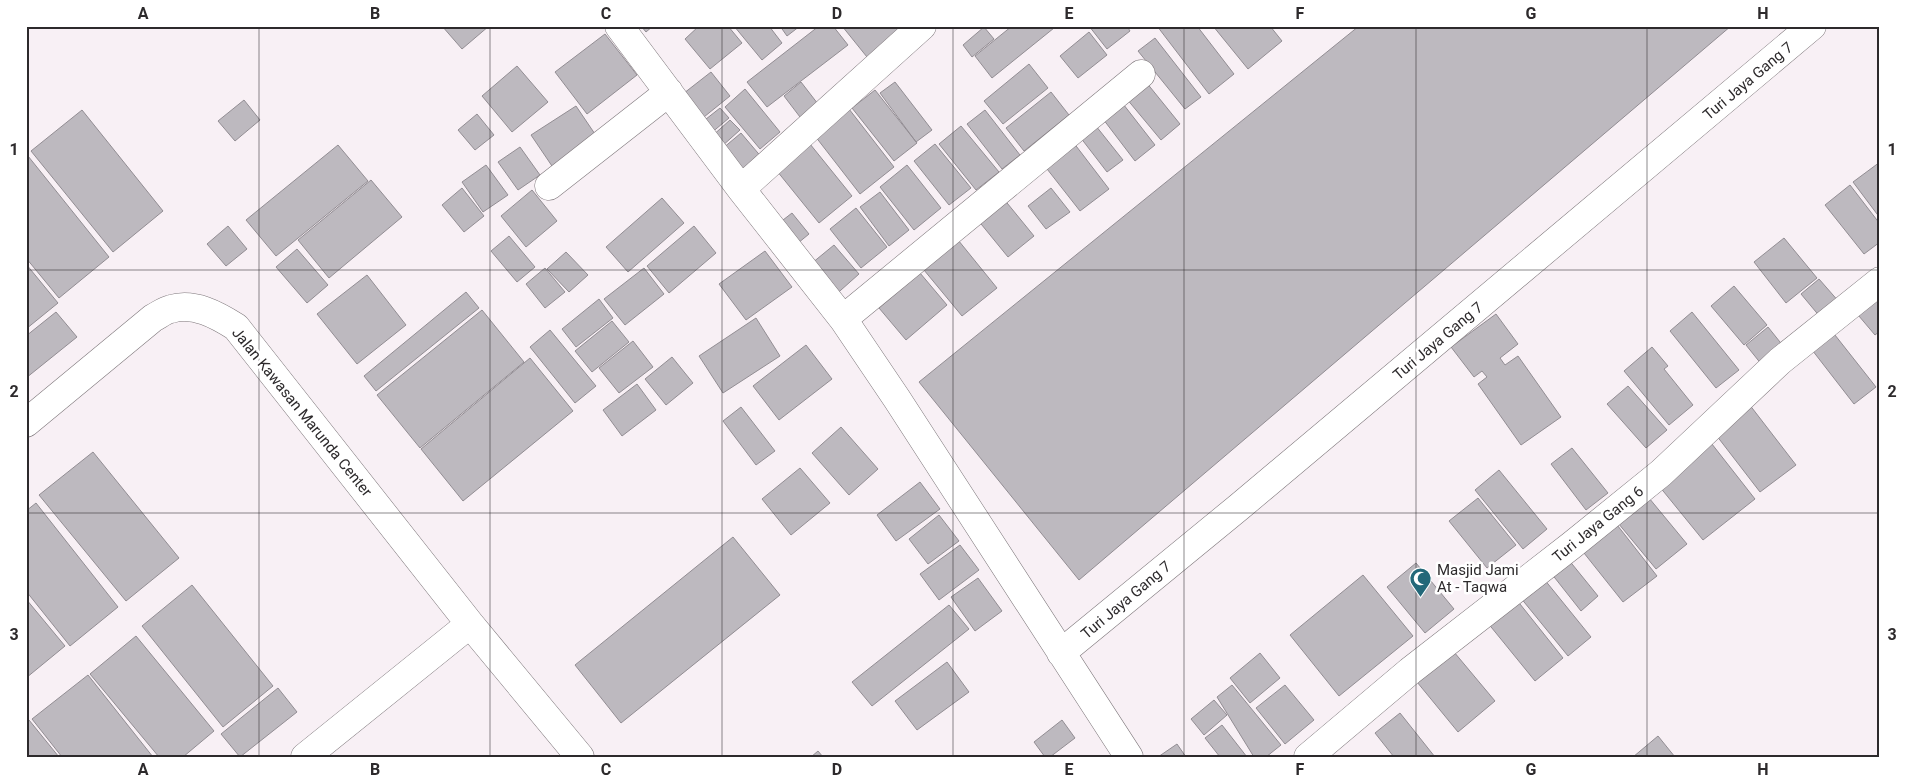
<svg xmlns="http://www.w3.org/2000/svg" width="1906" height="783" viewBox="0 0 1906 783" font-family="Roboto,sans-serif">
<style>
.building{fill:#bdb9bf;stroke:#928d93}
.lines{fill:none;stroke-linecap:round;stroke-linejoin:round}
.minor-casing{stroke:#7e777b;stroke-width:29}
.minor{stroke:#fff;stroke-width:28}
.grid{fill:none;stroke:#2d2a2c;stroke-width:1;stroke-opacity:0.55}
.labels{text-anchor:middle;stroke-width:5;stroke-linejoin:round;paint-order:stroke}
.street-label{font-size:15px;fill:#2d2a2c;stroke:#fff}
.poi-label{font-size:15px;fill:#2d2a2c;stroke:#fff;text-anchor:start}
.neatline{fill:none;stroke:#2d2a2c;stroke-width:2}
.grid-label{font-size:16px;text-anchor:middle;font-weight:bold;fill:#2d2a2c}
</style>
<rect width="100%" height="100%" fill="#f8f0f5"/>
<path class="building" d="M442 26H489L462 49Z
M641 26H653L646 32Z
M699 26H728L742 43 710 69 685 39Z
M734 26H769L782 43 762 60Z
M780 26H800L787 36Z
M819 26H833L848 45 767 107 747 82Z
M842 26H900L902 29 867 57Z
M1012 26 1054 28 992 78 975 56Z
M1089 26H1127L1130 31 1107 49Z
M1157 26H1197L1234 74 1209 94Z
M1213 26H1270L1282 41 1248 69Z
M1359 26H1731L1079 580 919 382Z
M984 27 994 39 972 57 963 45Z
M1089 32 1107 55 1078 78 1060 56Z
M605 34 637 75 587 114 555 72Z
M1155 38 1201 97 1185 109 1138 51Z
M1029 64 1048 88 1003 124 984 101Z
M517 66 548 102 512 132 482 96Z
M711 72 730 96 699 121 679 97Z
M801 82 818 104 800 117 784 96Z
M895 82 932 130 916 142 880 93Z
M1146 82 1180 124 1161 140 1126 98Z
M745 89 780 132 760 149 725 107Z
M875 90 917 143 894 161 852 108Z
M1051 92 1069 115 1024 151 1006 128Z
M244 100 260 120 235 141 218 121Z
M1120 100 1155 145 1135 161 1100 115Z
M576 106 597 137 552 166 531 135Z
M720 108 729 118 710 134 701 123Z
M849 109 894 167 860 194 815 136Z
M82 110 163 211 113 252 31 151Z
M985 110 1020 155 1002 169 967 124Z
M477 114 494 135 475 150 458 130Z
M730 120 740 130 721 147 711 137Z
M1092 121 1123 160 1107 172 1077 133Z
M961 126 999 172 976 190 939 144Z
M741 133 763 159 744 175 722 149Z
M1070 138 1109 189 1080 211 1040 160Z
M810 144 852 196 819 223 777 171Z
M935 144 971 188 949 205 914 161Z
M338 145 368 181 276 256 246 220Z
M520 147 540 175 518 190 498 162Z
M28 156 109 257 59 298 26 258Z
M1880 162V218L1853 182Z
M486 165 508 195 483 212 462 182Z
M907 165 941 208 914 230 880 187Z
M371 180 402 217 329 278 298 240Z
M1850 185 1880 224V242L1864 254 1825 205Z
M462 188 484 216 464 232 442 205Z
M1051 188 1070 212 1046 229 1028 206Z
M532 190 557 221 526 247 501 216Z
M880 192 909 230 889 246 860 207Z
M662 198 684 223 628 272 606 247Z
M1003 198 1034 236 1008 257 977 219Z
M856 208 887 247 861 268 830 229Z
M792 213 809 234 792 248 774 227Z
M228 226 247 249 226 266 207 244Z
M694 226 716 253 669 293 647 266Z
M954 235 997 288 962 316 919 264Z
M509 236 535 267 517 282 491 251Z
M1784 238 1817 278 1786 303 1754 262Z
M834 245 859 274 832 298 806 268Z
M297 249 328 285 307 303 276 267Z
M765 251 792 287 746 320 719 284Z
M566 252 588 275 569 292 547 269Z
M26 264 58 303 26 329Z
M545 268 565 292 545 308 526 284Z
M644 268 664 294 625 325 604 299Z
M920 273 947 305 906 340 879 308Z
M367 275 406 325 357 364 317 314Z
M1819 279 1840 303 1821 318 1801 294Z
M1734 286 1767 325 1744 345 1711 306Z
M1880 287V331L1875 335 1853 309Z
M466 292 479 308 376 391 364 376Z
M599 299 613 318 576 347 562 329Z
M482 310 524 362 420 448 377 395Z
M56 312 77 337 26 378V336Z
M1692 312 1739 370 1716 388 1670 331Z
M1496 314 1518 344 1500 358 1505 365 1518 356 1561 417 1521 445 1478 384 1487 377 1482 371 1474 377 1451 347Z
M756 318 780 356 723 393 699 356Z
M612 321 629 342 592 372 575 351Z
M1768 327 1784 347 1762 365 1746 345Z
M550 330 596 386 575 403 530 347Z
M1831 330 1876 387 1854 404 1809 346Z
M633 341 653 367 619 393 599 368Z
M806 345 832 379 779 420 753 386Z
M1652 347 1668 366 1664 369 1693 405 1669 425 1624 371Z
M672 357 693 383 666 405 645 379Z
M530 358 573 411 463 501 421 449Z
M637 384 656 410 622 436 603 410Z
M1628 386 1667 430 1646 448 1607 404Z
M1749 404 1796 465 1760 492 1713 431Z
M741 407 775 451 756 465 723 421Z
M841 427 878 469 849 495 812 453Z
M1708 439 1755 499 1703 540 1655 481Z
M1572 448 1608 493 1586 510 1551 464Z
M93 452 179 558 126 601 39 495Z
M800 468 830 503 791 535 762 499Z
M1499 470 1547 529 1523 549 1475 490Z
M920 482 940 509 896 541 877 515Z
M1478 498 1516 545 1487 568 1449 521Z
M1649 498 1687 544 1656 569 1618 523Z
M36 503 118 607 70 646 26 591V511Z
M939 515 959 541 928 564 909 539Z
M1614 521 1657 576 1623 602 1580 548Z
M733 537 780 595 621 723 575 665Z
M960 545 979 570 939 600 920 574Z
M1568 559 1598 596 1581 611 1551 573Z
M1416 563 1454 609 1425 633 1387 587Z
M1363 575 1413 636 1339 696 1290 635Z
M978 578 1002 611 975 631 951 597Z
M1544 579 1591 637 1568 656 1520 597Z
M192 585 273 686 223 727 142 626Z
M26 599 65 646 26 678Z
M1516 599 1563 658 1535 681 1487 622Z
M949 605 969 629 872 706 852 682Z
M136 636 214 731 183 757H159L90 674Z
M1454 652 1495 701 1458 732 1417 682Z
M1260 653 1280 678 1250 703 1230 678Z
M947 662 969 692 917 730 895 701Z
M88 675 153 757H62L32 719Z
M1232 685 1281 745 1266 757H1254L1217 697Z
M1285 685 1314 720 1285 744 1256 708Z
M278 688 297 712 240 757 221 734Z
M1214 700 1227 715 1204 735 1191 719Z
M1400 713 1435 757H1394L1375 733Z
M29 720 59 757H26V723Z
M1062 720 1075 738 1050 757H1045L1034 742Z
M1222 725 1247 757H1220L1205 738Z
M1658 736 1675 757H1633Z
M1177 744 1186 757H1158Z
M818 751 823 757H811Z"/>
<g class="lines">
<defs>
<path id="minor" d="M619 26 741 189 843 319 897 399 1129 757
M549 186 669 92
M741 189 922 26
M843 319 1141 74
M26 423 153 318C159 315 165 310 171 309 194 302 217 315 236 327L470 624 580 757
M1061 653 1239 507 1812 26
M305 757 470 624
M1308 757 1410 671 1572 545 1661 473 1780 361 1880 281"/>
</defs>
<use href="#minor" class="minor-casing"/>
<use href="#minor" class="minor"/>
</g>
<path class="grid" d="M259 26V757M490 26V757M722 26V757M953 26V757M1184 26V757M1416 26V757M1647 26V757M26 270H1880M26 513H1880"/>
<defs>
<symbol id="mosque-pin" viewBox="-11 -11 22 30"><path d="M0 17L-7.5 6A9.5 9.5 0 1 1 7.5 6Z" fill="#236879" stroke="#fff"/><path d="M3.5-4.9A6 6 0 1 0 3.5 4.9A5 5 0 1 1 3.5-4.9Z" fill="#fff"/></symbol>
</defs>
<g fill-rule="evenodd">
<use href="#mosque-pin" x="1408" y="566" width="25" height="34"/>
</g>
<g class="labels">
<g class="street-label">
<text transform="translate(1748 81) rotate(-40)" y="5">Turi Jaya Gang 7</text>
<text transform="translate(1438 341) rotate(-40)" y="5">Turi Jaya Gang 7</text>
<text transform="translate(302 412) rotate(51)" y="5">Jalan Kawasan Marunda Center</text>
<text transform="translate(1598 524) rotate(-39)" y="5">Turi Jaya Gang 6</text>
<text transform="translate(1126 600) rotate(-40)" y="5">Turi Jaya Gang 7</text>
</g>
<g class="poi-label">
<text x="1437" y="575">Masjid Jami<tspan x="1437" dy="17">At - Taqwa</tspan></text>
</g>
</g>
<rect width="1906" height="783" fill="none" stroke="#ffffff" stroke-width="55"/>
<rect x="28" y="28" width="1850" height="728" class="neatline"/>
<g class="grid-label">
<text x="143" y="19">A</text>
<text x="375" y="19">B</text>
<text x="606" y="19">C</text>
<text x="837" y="19">D</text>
<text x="1069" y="19">E</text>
<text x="1300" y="19">F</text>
<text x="1531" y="19">G</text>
<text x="1763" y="19">H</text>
<text x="14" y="155">1</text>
<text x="1892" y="155">1</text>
<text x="14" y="397">2</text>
<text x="1892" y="397">2</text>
<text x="14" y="640">3</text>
<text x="1892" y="640">3</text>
<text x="143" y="775">A</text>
<text x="375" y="775">B</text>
<text x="606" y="775">C</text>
<text x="837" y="775">D</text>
<text x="1069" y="775">E</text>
<text x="1300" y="775">F</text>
<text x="1531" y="775">G</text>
<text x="1763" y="775">H</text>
</g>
</svg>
